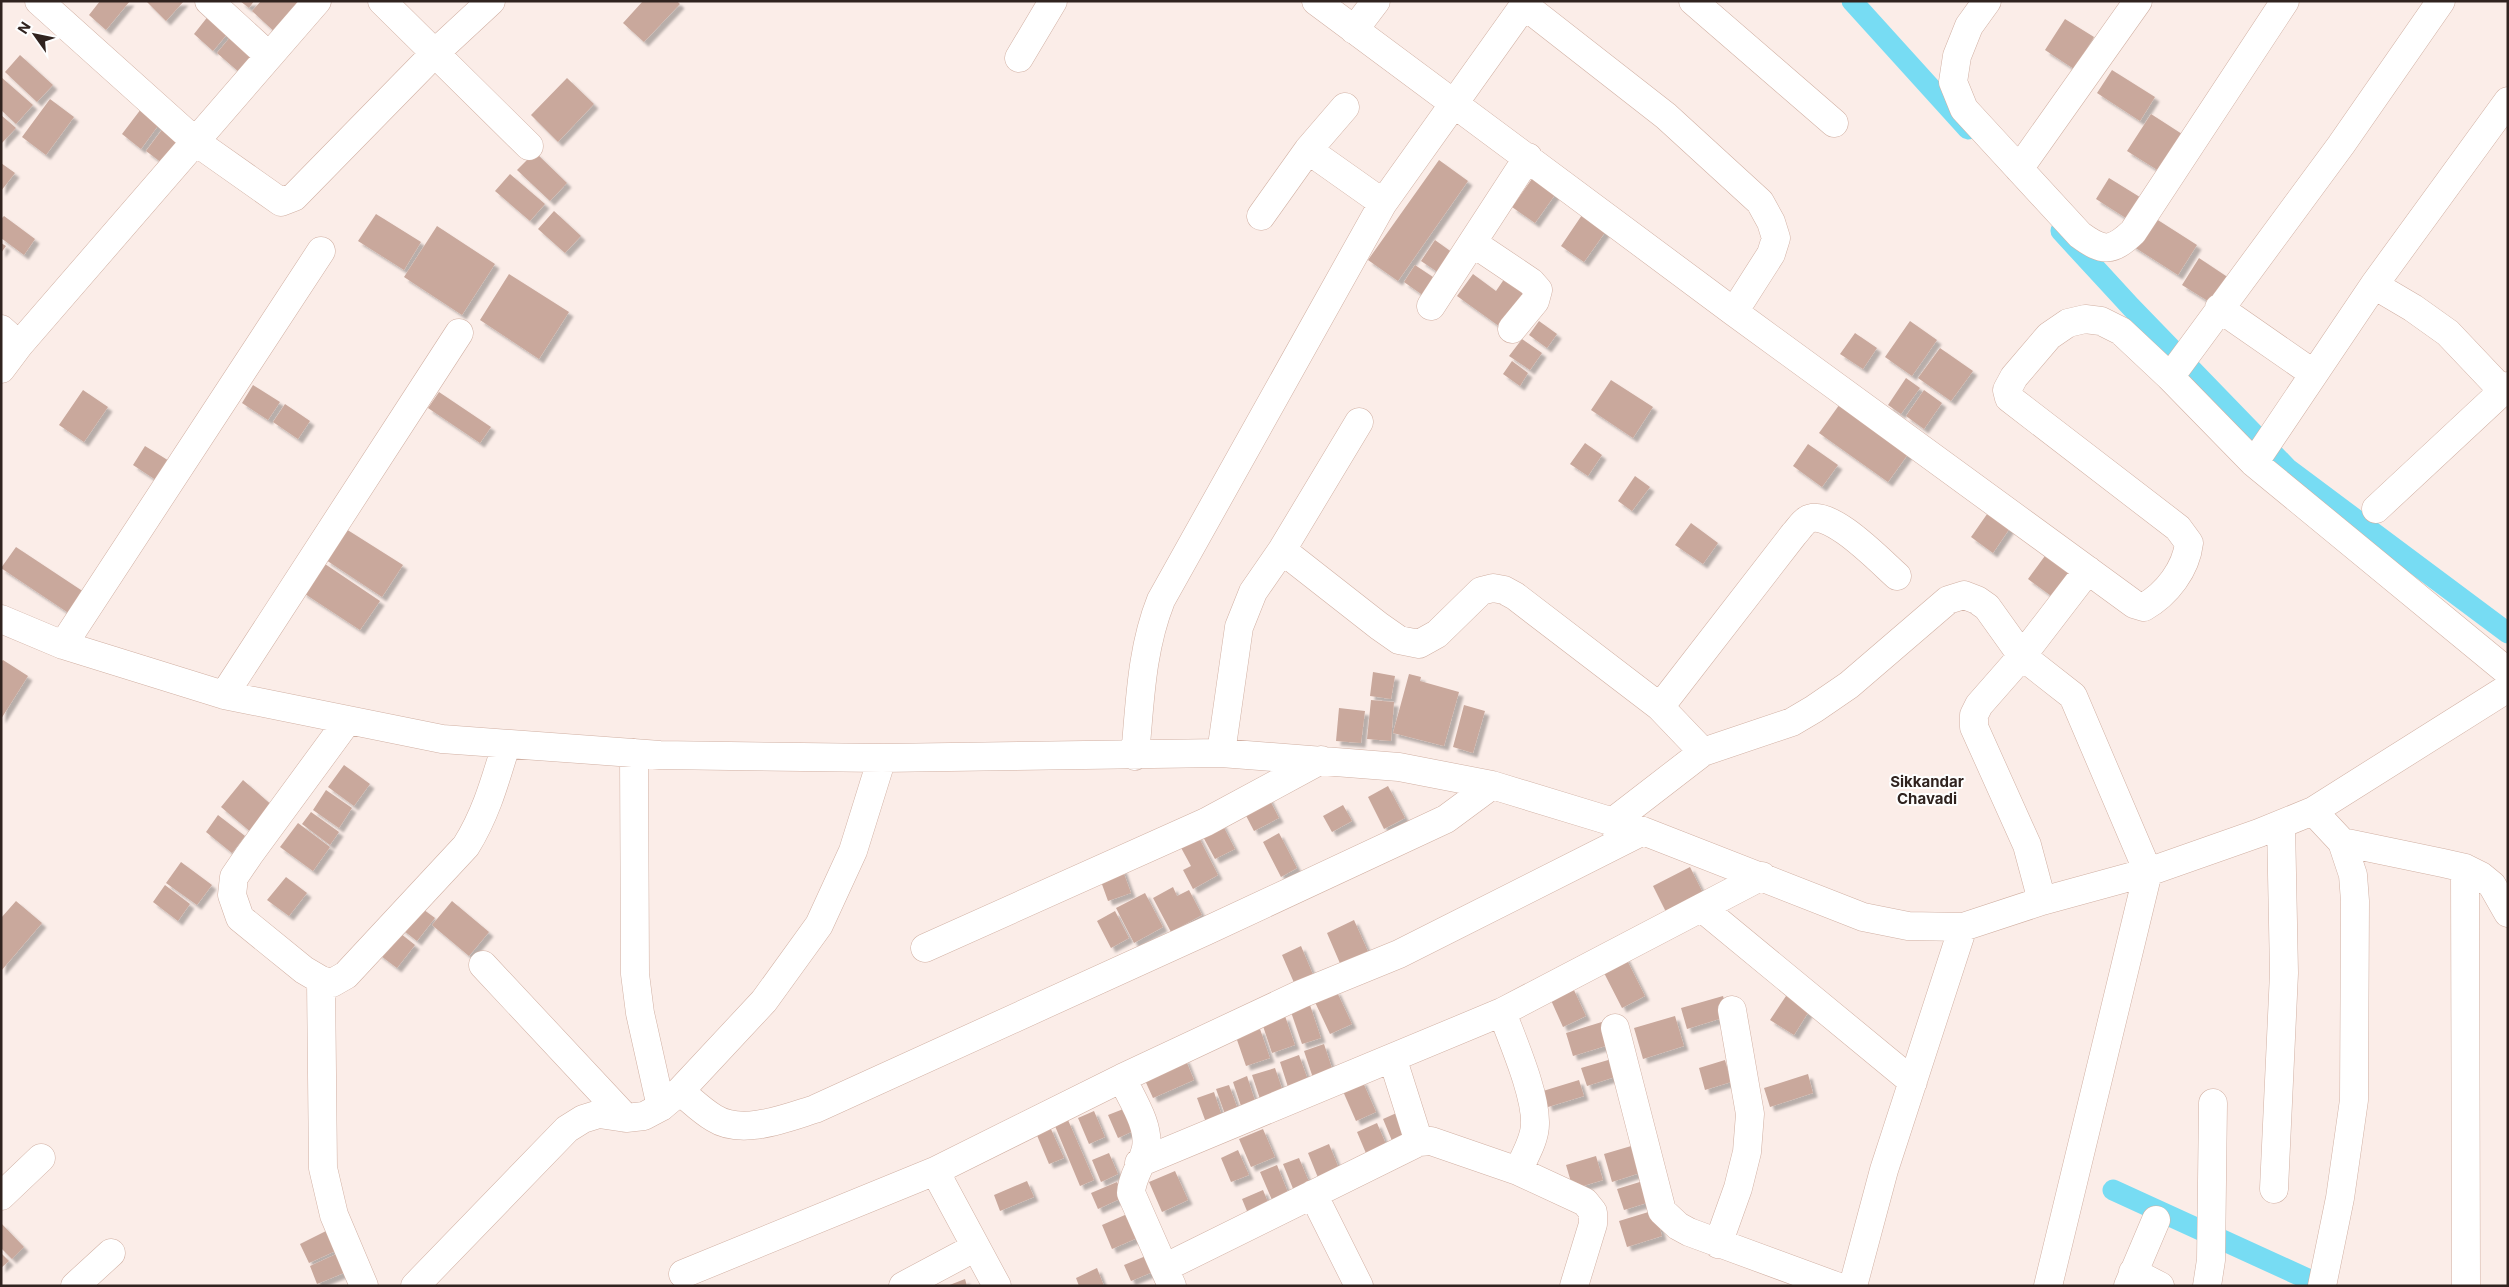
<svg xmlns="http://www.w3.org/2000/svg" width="2509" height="1287" viewBox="0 0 2509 1287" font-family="Inter,sans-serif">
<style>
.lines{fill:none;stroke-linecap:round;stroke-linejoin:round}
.canal{stroke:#77dcf3;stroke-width:21}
.building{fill:#c9a89c;filter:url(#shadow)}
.minor-casing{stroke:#d1b0a3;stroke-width:29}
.minor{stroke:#fff;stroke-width:28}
.labels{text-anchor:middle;stroke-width:4;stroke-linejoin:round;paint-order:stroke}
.neighbourhood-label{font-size:15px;font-weight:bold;fill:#30231f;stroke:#fefefe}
</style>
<defs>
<filter id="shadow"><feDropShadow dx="4.5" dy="4.5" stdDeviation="1" flood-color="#0004"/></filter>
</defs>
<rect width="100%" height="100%" fill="#fbede8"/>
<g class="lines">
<path class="canal" d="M1852 1 1968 129
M2061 231 2131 307 2288 469 2508 633
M2113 1190 2323 1286"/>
</g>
<path class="building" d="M100 1H130L106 30 89 15Z
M146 1H184L166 21Z
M240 1H254L249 8Z
M261 1H308L278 35 252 11Z
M643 1H677L680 4 644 42 623 23Z
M213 10 233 27 213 51 194 34Z
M2065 19 2094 37 2074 69 2045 50Z
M236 30 259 51 240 73 217 53Z
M20 55 53 85 37 102 5 72Z
M2112 70 2155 97 2140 121 2097 93Z
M1 77 33 105 16 124 1 110Z
M567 78 594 104 558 142 531 115Z
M50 99 74 117 46 155 22 137Z
M141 109 160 123 141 149 122 134Z
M2151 114 2182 134 2159 171 2127 151Z
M1 115 16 128 1 144Z
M164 127 180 138 162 163 146 151Z
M535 152 567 183 550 201 517 170Z
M1439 160 1468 181 1398 281 1368 260Z
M1 163 15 173 1 191Z
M510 174 545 204 530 221 495 191Z
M1534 176 1557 192 1535 223 1512 207Z
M2109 178 2143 199 2129 220 2096 199Z
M554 211 581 236 565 253 538 229Z
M376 214 421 242 404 270 358 241Z
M1582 215 1606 231 1584 262 1561 246Z
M2150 215 2197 245 2178 275 2131 245Z
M4 216 35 239 24 255 1 238V219Z
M437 226 495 264 462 315 404 277Z
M1435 240 1453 253 1439 273 1421 261Z
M1 243 6 246 1 253Z
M2199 258 2232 280 2216 306 2182 285Z
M1415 265 1436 279 1424 296 1404 282Z
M1509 272 1532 288 1503 329 1457 296 1473 274 1496 291Z
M509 274 569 312 539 359 480 320Z
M1539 321 1557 334 1547 348 1529 335Z
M1910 321 1937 340 1912 376 1885 357Z
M1855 333 1877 348 1863 369 1840 354Z
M1522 339 1542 353 1530 370 1509 356Z
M1940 348 1973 371 1951 401 1918 378Z
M1512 361 1528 373 1520 386 1503 374Z
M1906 378 1920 388 1901 414 1888 405Z
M1611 380 1653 407 1633 438 1591 410Z
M253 385 280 402 268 420 242 403Z
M83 390 108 407 84 442 59 425Z
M1924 390 1942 403 1924 429 1906 416Z
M439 392 491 427 480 443 428 408Z
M1842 401 1911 450 1888 482 1819 433Z
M285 404 310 421 298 439 273 422Z
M1585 443 1602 455 1588 476 1570 464Z
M1808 444 1838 465 1822 487 1793 466Z
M145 446 174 464 162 484 133 465Z
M1635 476 1650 487 1632 511 1618 501Z
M1992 507 2014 522 1993 553 1971 537Z
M1691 523 1718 543 1703 564 1675 545Z
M346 529 403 565 382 597 326 560Z
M16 547 84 592 70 614 1 568Z
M2050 549 2076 567 2054 598 2028 579Z
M322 562 380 601 360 630 302 592Z
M3 660 28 676 1 719V662Z
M1373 672 1395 676 1391 699 1370 696Z
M1409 674 1421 677 1420 681 1459 692 1444 746 1393 733Z
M1371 700 1394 702 1391 741 1367 739Z
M1464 705 1485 711 1473 753 1453 747Z
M1339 708 1365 711 1361 743 1336 741Z
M344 765 370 784 354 806 328 787Z
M243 780 274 807 252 833 221 807Z
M1388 786 1405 818 1384 829 1368 797Z
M326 790 352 808 339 828 313 810Z
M1266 793 1279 818 1254 831 1241 806Z
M1343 805 1352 821 1332 832 1323 816Z
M311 812 339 832 330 845 302 824Z
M218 815 245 836 232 853 206 832Z
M1221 822 1235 849 1215 859 1201 833Z
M298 823 330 847 313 871 280 847Z
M1279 833 1297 868 1281 877 1263 842Z
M1197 834 1218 875 1193 889 1183 870 1191 866 1179 844Z
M181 862 212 885 197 905 166 883Z
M1690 867 1706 899 1669 918 1653 886Z
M1122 868 1131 893 1108 901 1099 876Z
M286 877 307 893 289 916 267 900Z
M165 885 190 904 178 921 153 902Z
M1173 887 1177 896 1189 890 1202 915 1171 932 1153 898Z
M1145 893 1163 927 1134 943 1116 908Z
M16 901 42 923 1 971V918Z
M452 901 489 932 469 956 432 925Z
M416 904 435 918 417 941 399 927Z
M1115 911 1129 938 1111 948 1097 921Z
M1354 920 1370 956 1342 968 1327 933Z
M396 930 415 945 397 968 377 953Z
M1301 946 1314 977 1295 985 1282 955Z
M1625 956 1645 996 1622 1008 1602 969Z
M1573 988 1586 1016 1563 1027 1550 998Z
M1336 990 1352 1024 1330 1034 1314 1000Z
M1788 993 1811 1008 1794 1035 1770 1020Z
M1723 996 1729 1016 1687 1029 1681 1008Z
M1310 1005 1321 1038 1302 1044 1291 1012Z
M1285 1016 1295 1045 1272 1053 1262 1023Z
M1675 1016 1684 1046 1643 1059 1634 1028Z
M1605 1021 1612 1044 1573 1056 1566 1033Z
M1260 1029 1270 1058 1246 1066 1236 1037Z
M1324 1044 1334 1074 1314 1081 1304 1051Z
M1299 1055 1308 1080 1288 1087 1280 1062Z
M1185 1058 1194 1080 1153 1098 1143 1076Z
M1615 1058 1621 1075 1587 1086 1581 1068Z
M1725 1060 1731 1082 1705 1090 1699 1068Z
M1275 1068 1286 1100 1263 1108 1252 1075Z
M1808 1074 1813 1093 1770 1107 1764 1088Z
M1247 1076 1257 1107 1243 1112 1233 1082Z
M1362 1080 1376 1112 1356 1121 1342 1089Z
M1579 1080 1584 1096 1548 1107 1543 1091Z
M1229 1085 1240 1115 1227 1120 1216 1089Z
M1214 1092 1224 1122 1208 1128 1197 1098Z
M1131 1106 1140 1128 1118 1138 1108 1115Z
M1094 1111 1105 1137 1089 1144 1078 1118Z
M1401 1111 1413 1140 1395 1148 1383 1119Z
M1068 1120 1094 1180 1080 1186 1055 1126Z
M1377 1123 1388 1149 1368 1158 1357 1132Z
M1050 1127 1064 1158 1049 1164 1036 1133Z
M1263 1129 1275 1157 1251 1167 1239 1139Z
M1329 1144 1342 1176 1321 1185 1308 1153Z
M1638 1144 1646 1171 1612 1182 1604 1154Z
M1238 1150 1249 1175 1231 1182 1221 1158Z
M1109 1153 1118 1174 1101 1182 1092 1160Z
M1596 1156 1603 1180 1573 1189 1566 1165Z
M1299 1158 1312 1189 1296 1196 1283 1164Z
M1277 1165 1291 1200 1275 1207 1260 1172Z
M1175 1171 1188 1200 1162 1212 1149 1182Z
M1027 1181 1034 1197 1000 1211 994 1195Z
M1643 1181 1650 1202 1624 1210 1617 1189Z
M1117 1182 1124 1197 1098 1209 1091 1193Z
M1263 1190 1270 1207 1249 1216 1242 1199Z
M1655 1210 1662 1236 1627 1247 1619 1221Z
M1134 1211 1144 1235 1112 1249 1102 1225Z
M1 1223 24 1247 12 1259 1 1248Z
M332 1228 342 1248 309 1263 300 1244Z
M343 1251 351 1270 317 1284 310 1266Z
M1 1253 9 1261 1 1268Z
M1153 1253 1160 1269 1131 1281 1124 1265Z
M1097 1268 1104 1286H1079L1076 1278Z
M965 1279 967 1286H947Z"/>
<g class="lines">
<defs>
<path id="minor" d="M39 1 196 142 281 202 294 197 435 53 491 1
M209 1 269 56
M382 1 529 146
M1316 1 1734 312 2134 604 2144 607C2167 594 2186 569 2189 543L2178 528 2009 398 2007 390 2014 377 2049 336 2068 323 2085 319 2101 321 2121 331 2170 377 2254 463 2508 672
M1693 1 1834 123
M1987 1 1969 26 1957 56 1953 82 1964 109 2080 235C2103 252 2112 252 2133 232L2285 1
M1524 5 1666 116 1760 202 1771 222 1776 238 1771 254 1734 312
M1354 30 1376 1
M1019 58 1053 1
M1308 150 1383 203
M2019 169 2138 1
M1261 216 1308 150 1345 107
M1473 243 1531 282 1538 290 1535 301 1512 329
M2374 285 2413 308 2448 333 2503 391
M1431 306 1528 157
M2219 308 2314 374
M1 329 19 345
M1 369 19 345 317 1
M2170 377 2341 145 2441 1
M2254 463 2374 285 2508 101
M2376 509 2508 386
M1282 550 1379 626 1399 640 1419 644 1437 634 1481 591 1493 588 1504 590 1515 596 1660 707 1703 752
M1 619 63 645 224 695 442 739 660 755 882 758 1221 753 1399 767 1492 785 1643 831 1863 917 1908 926 1963 927 2042 901 2148 872 2259 833 2313 811 2508 688
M63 645 321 251
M224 695 459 333
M1660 707 1794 534C1798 530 1802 523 1807 520 1828 506 1881 562 1897 576
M348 720 249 855 234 877 232 895 240 918 304 970 321 980 332 983 346 975 466 846C486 814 495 781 506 745
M634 753 635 974 640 1013 661 1107
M1221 753 1239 627 1253 592 1282 550 1359 422
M1135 756C1140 703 1141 650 1161 600L1383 203 1527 1
M2313 811 2342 842 2443 863 2465 868 2481 876 2492 885 2508 913
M1611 823 1703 752 1792 722 1814 709 1849 685 1948 600 1964 595 1977 600 1987 607 2022 656 2073 696 2148 872 2048 1286
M2465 868 2466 1286
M2042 901 2027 845 1974 727V715L1979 705 2022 656 2088 570
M1702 908 1913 1082
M925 948 1206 822 1321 760
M483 965 626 1118
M321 980 323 1168 334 1215 364 1286
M1502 1012C1513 1042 1536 1094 1535 1124 1535 1140 1524 1157 1518 1171
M1615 1028 1662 1211 1678 1226 1689 1232 1836 1286
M1393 1060 1419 1142
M1122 1078C1131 1098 1150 1125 1146 1148 1143 1164 1132 1175 1131 1193L1172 1286
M680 1091C691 1100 702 1111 714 1118 742 1136 786 1118 815 1109L1206 931 1446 819 1492 785
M1139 1163 1502 1012 1762 876
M2274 1189 2284 973 2281 824
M1313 1194 1359 1286
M1 1196 41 1158
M1718 1244 1738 1188 1747 1152 1750 1114 1732 1010
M1164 1268 1419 1142 1431 1141 1518 1171 1585 1202 1593 1212V1224L1574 1286
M2133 1272 2160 1286
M683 1274 935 1171
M75 1286 111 1253
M415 1286 567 1129 583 1119 599 1114 626 1118 644 1116 661 1107 680 1091 764 1001 819 925 853 851 882 758
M903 1286 976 1247
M997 1286 935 1171 1122 1078 1301 994 1399 954 1643 831
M1853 1286 1884 1170 1963 927
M2128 1286 2156 1220
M2207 1286 2211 1260 2213 1103
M2322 1286 2340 1198 2354 1100 2355 901 2353 875 2342 842"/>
</defs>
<use href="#minor" class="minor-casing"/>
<use href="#minor" class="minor"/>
</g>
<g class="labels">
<g class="neighbourhood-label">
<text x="1927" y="787">Sikkandar<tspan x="1927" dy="17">Chavadi</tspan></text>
</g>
</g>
<rect width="2509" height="1287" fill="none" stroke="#30231f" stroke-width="5"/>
<g transform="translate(35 35) rotate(303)" stroke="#fefefe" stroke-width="4" paint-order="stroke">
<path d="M0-4L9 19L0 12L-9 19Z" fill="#30231f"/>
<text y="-8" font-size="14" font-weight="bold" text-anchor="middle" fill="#30231f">N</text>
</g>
</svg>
